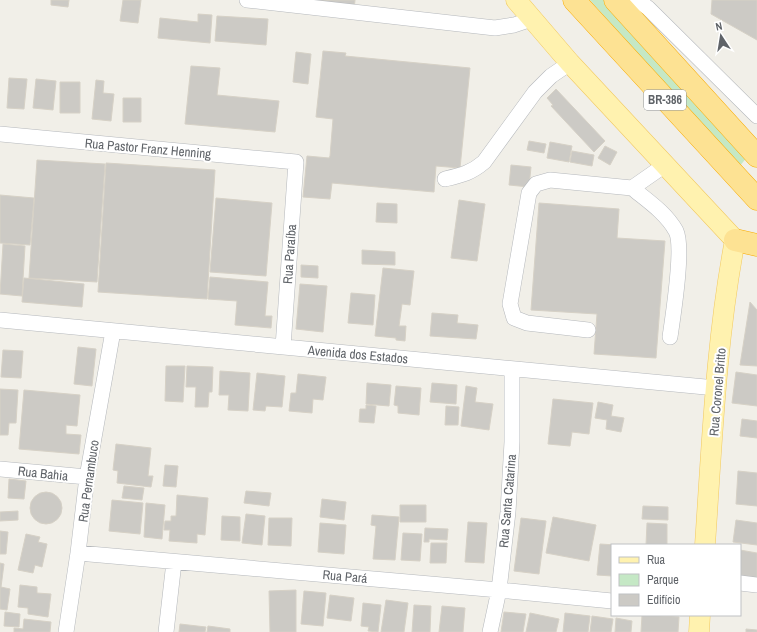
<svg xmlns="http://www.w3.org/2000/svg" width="757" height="632" viewBox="0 0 757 632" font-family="'Archivo Narrow',sans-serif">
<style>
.green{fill:#c5e8c5}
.building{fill:#cccac5;stroke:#d6d1c6}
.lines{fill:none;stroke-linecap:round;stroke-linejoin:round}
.minor-casing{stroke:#b5b8bc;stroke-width:16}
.major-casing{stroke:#f2c960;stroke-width:21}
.highway-casing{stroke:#f9ab00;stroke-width:23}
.minor{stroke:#fff;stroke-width:15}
.major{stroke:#fff2af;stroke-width:20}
.highway{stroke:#fde293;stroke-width:22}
.labels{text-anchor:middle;stroke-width:4;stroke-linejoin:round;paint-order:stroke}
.shield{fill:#fff;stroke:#8f9295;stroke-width:1}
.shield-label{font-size:12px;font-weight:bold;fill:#5f6368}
.street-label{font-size:13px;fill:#5f6368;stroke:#fff}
</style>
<rect width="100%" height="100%" fill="#f1efe8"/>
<path class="green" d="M590 0H607L748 156 739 167Z"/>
<path class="building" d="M51 0H69L68 7 51 5Z
M123 0H141L138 23 120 21Z
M288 0H355L354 11Z
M712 0H757V40L711 14Z
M198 14 212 15 210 43 158 38 160 18 198 22Z
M217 16 268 19 266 45 215 41Z
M323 51 346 53 345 56 470 68 460 168 436 166 434 192 332 183 330 199 303 197 307 156 329 158 330 156 333 119 316 117Z
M296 52 311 54 308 84 293 82Z
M191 66 220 68 217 95 279 101 275 132 185 124Z
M9 78 27 79 24 109 7 108Z
M36 79 56 81 53 110 33 108Z
M96 80 104 81 103 93 114 94 111 121 92 119Z
M60 82H80V113H60Z
M556 89 605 141 594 152 551 106 553 105 547 98Z
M123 98H141V122H123Z
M529 141 546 144 544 153 527 150Z
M550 142 572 146 569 162 547 158Z
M605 146 617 152 610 165 598 158Z
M572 151 594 155 592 166 570 162Z
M37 160 105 164 97 282 29 278Z
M106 163 215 170 207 299 98 292Z
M511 165 531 167 529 187 509 185Z
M0 195 34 198 30 245 0 243Z
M216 198 272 203 266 276 210 272Z
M459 200 485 204 477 261 451 258Z
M377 203 397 204V223L376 222Z
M539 203 619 209 617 238 665 241 656 358 594 354 597 314 531 310Z
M3 244 25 246 22 296 0 294Z
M362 250 395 252V265L362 264Z
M301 265 318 266V278L301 277Z
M383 268 414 271 410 305 402 304 399 326H406L405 341 396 340V338L375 336Z
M210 277 268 282 265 316H272L271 328 235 325 237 301 208 299Z
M24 278 84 284 82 307 22 302Z
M300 284 327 286 323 332 296 329Z
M351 293 375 295 373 325 348 323Z
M750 302 757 310V366L740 365Z
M432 313 458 315 457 323 478 325 476 339 430 336Z
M78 347 96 349 92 386 74 384Z
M3 350 23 351 21 378 1 377Z
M166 366H185L183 402 165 401Z
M187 366 213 367 212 392H209L208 407H195L196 387H186Z
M220 371 250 373 248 411 228 410 229 395H219Z
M736 372 757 375V406L732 403Z
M257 373 285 376 282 407 266 406 265 411 253 410Z
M298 374 326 377 323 400 313 399 312 413 289 411 291 393H296Z
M367 383 391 385 389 406 366 404Z
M432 383 457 385 456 404 430 402Z
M396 386 421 388 419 415 398 413V406L394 405Z
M466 386 477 388 475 402 493 404 489 430 461 426Z
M0 389 18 390 16 423H9L8 435H0Z
M24 390 80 395 77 426 66 425V434L81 435 79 454 19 449Z
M553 399 593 403 589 434 572 432 570 446 548 444Z
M598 402 613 405 611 416 624 418 621 432 606 429 607 420 595 418Z
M366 405 376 406 374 423 359 422 360 409H366Z
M446 406 459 407 458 425H445Z
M742 419 757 421V438L740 436Z
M116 444 151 448 148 476H153L151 487 117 483 118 471 113 470Z
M165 465 178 466 176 487 163 486Z
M738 471 757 473V506L736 504Z
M9 479 26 481 24 499 8 498Z
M124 486 144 488 142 500 122 498Z
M246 491 271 493 269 506 244 503Z
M30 508a16 16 0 1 1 32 0a16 16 0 1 1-32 0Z
M177 495 208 498 205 535 197 534V543L169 541 170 530H164L165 521H171V516H176Z
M322 499 346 502 344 520 320 517Z
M112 500 143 503 140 534 109 531Z
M146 503 165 505 162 539 144 537Z
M400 505H426V522H400Z
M643 506 668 507V520L642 519Z
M18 511V520L0 521V512Z
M246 514 265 516 262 545 242 543Z
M372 515 399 517 395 560 373 559 376 526 371 525Z
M222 516 240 517V541L221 540Z
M553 517 596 525 589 561 546 553Z
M269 518H292L291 546 268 545Z
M521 518 546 521 539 574 514 571Z
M736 520 757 523V545L733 542Z
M468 522 487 523 484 563 465 562Z
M320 523 346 525 344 554 318 552Z
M647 523 667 524V545H646Z
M425 528 448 529 447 540 429 539V542H424Z
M0 531 8 532 6 554H0Z
M403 533 422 534 420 561 401 560Z
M26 534 40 537 38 542 47 544 42 567 35 565 33 573 18 570Z
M431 543H447L446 563H430Z
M600 544 616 545H612V576L597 575Z
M740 550 757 553V578L740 576Z
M0 563 4 564 1 587 10 589 7 610 0 609Z
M20 585 37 587V593L51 594 48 617 28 614V608L18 607Z
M296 590V632H270L269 591Z
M304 591 326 593 323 626 301 624Z
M330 595 354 598 351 621 327 618Z
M386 600 408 603 404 632H381Z
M363 603 381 605 378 632 368 631 369 627 361 626Z
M414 605 431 606 430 632H412Z
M442 606 465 608 463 632H439Z
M5 612 20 614 19 627 4 626Z
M504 612 526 614 523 632H501Z
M530 613 559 619 556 632H526Z
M565 613 590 616 588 632H563Z
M642 615 679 617 678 632H641Z
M592 616 613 619 611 632H590Z
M616 618 632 621 631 632H615Z
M24 619 51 622 50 632H14V628L23 629Z
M180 624 206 627 205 632H179Z
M208 626 230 629V632H207Z
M746 629 757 630V632H746Z"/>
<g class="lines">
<defs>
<path id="minor" d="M247 0 495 28 514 25 532 19
M637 0 648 8 757 116
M0 134 296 162 283 347
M445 179C462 175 471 173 484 162L535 92 551 76 570 63
M632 188C648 201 666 213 676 231 684 247 673 316 670 337
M0 320 716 388
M588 330 527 323 514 318 510 304 529 193 536 184 550 180 632 188 665 165
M0 469 87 477
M78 553 499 590 612 601
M740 583 757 585
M66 632 78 553 87 477 113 331
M166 632 174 562
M490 632 499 590 508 512 512 442V369"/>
<path id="major" d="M516 0 570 63 735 240C716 340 712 443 705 545
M699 632 700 615"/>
<path id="highway" d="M574 0 757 199
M615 0 757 156
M735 240 757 245"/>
</defs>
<use href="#minor" class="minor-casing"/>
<use href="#major" class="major-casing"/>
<use href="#highway" class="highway-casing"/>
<use href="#minor" class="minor"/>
<use href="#major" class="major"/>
<use href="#highway" class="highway"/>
</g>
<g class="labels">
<rect class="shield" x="644" y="90" width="42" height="20" rx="3"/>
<g class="shield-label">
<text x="665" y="104">BR-386</text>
</g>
<g class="street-label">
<text transform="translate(148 148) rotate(5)" y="5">Rua Pastor Franz Henning</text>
<text transform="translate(289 254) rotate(-86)" y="5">Rua Paraíba</text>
<text transform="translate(358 354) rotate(5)" y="5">Avenida dos Estados</text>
<text transform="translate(717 392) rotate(-85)" y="5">Rua Coronel Britto</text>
<text transform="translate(43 473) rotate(6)" y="5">Rua Bahia</text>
<text transform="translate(88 481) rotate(-82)" y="5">Rua Pernambuco</text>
<text transform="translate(507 501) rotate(-85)" y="5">Rua Santa Catarina</text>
<text transform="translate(345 576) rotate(5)" y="5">Rua Pará</text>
</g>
</g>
<rect x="611" y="544" width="130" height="72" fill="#ffffff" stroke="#bfc1c3"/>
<rect x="619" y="557" width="20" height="6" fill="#fff2af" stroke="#bfc1c3"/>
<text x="647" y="564" font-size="12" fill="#5f6368">Rua</text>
<rect x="619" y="574" width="20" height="12" fill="#c5e8c5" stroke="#bfc1c3"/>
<text x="647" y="584" font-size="12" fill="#5f6368">Parque</text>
<rect x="619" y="594" width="20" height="12" fill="#cccac5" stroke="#bfc1c3"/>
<text x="647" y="604" font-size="12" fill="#5f6368">Edifício</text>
<g transform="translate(721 36) rotate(348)" stroke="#ffffff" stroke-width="3" paint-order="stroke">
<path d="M0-3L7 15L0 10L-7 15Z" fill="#5f6368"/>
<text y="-6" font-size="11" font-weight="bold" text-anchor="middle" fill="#5f6368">N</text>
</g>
</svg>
